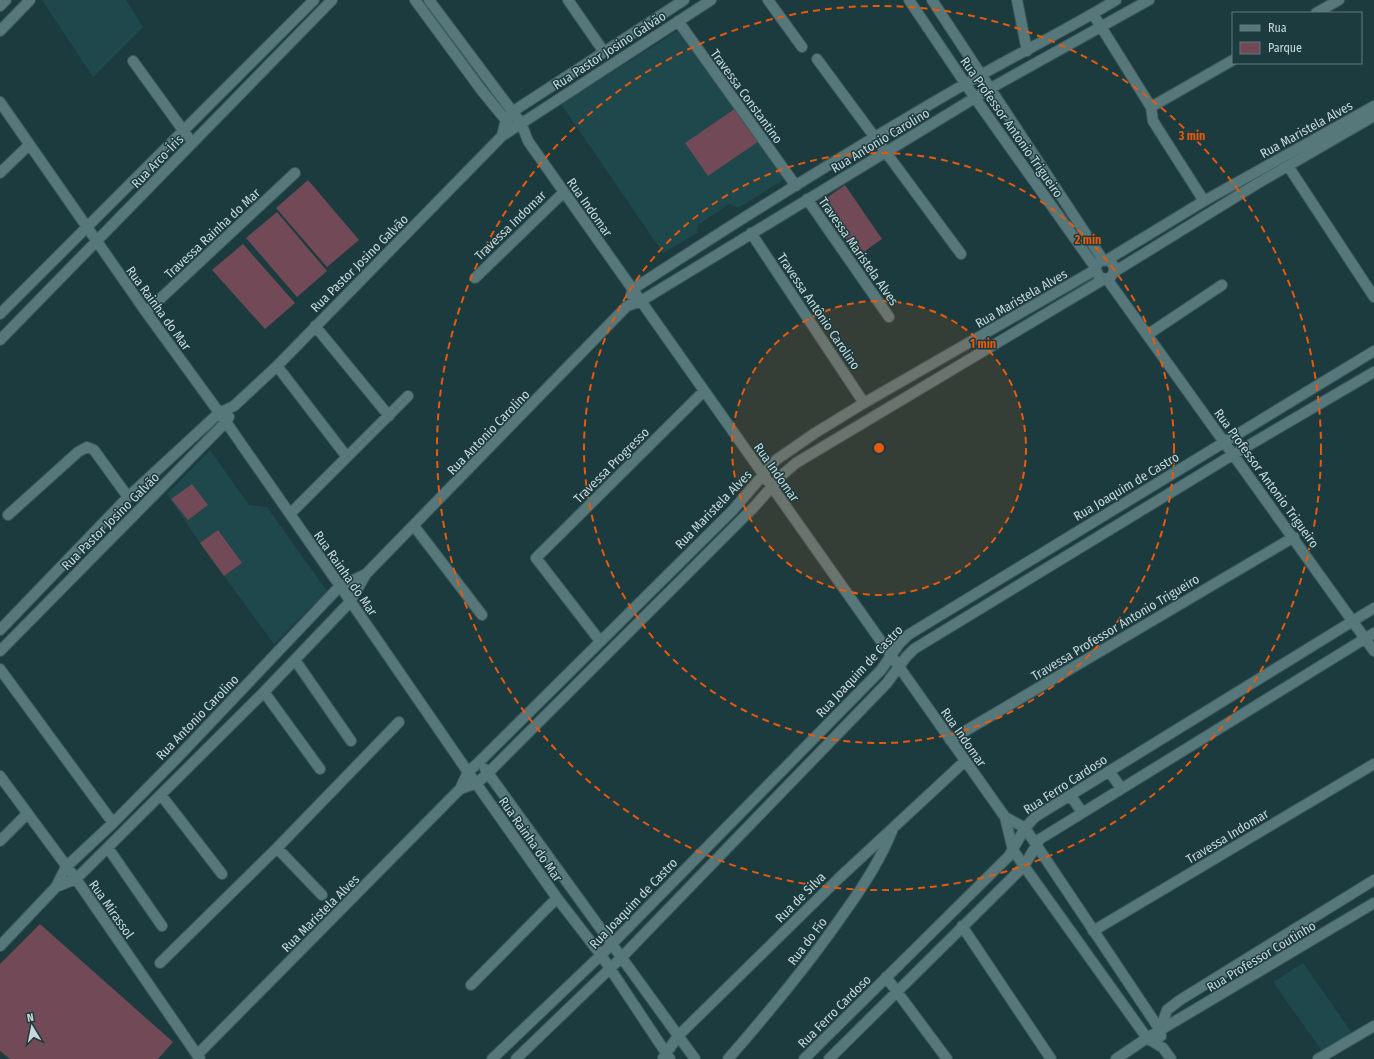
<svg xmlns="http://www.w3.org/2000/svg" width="1374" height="1059" viewBox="0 0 1374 1059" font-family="'Fira Sans Condensed',sans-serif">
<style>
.built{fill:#1e484c}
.green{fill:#714957}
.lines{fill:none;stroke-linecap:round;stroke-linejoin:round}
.minor-casing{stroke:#3d595b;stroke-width:12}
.minor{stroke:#57787b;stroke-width:10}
.ring{fill:none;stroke:#e8590c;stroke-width:2;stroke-dasharray:7 5}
.labels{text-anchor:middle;stroke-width:3;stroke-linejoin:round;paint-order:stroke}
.street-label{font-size:13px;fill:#c7d8da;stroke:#1c3b3e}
.centre{fill:#e8590c;stroke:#1c3b3e;stroke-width:2}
.ring-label{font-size:12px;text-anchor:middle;font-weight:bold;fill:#e8590c;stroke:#1c3b3e;stroke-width:3;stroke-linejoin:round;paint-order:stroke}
</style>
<rect width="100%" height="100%" fill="#1c3b3e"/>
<path class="built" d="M42 0H126L143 27 93 77Z
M682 28 788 177 738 208 729 204 698 225 697 233 663 253 561 104Z
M210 450 249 505 267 507 327 591 274 644 200 543 167 494Z
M1303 963 1352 1033 1322 1051 1273 982Z"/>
<path class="green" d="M736 108 759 141 708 176 685 143Z
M308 180 359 240 327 267 276 208Z
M845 185 882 239 858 256 821 202Z
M277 212 327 271 297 297 246 238Z
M243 244 295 303 265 329 212 270Z
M192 484 208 505 188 520 171 499Z
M218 530 242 563 224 576 200 543Z
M40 924 173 1042 158 1059H10L0 1051V964Z"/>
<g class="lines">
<defs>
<path id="minor" d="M415 0 482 91 509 124
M429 0 521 123 528 141 1005 817 1013 850 1024 866 1147 1038 1163 1048 1171 1059
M568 0 604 52
M768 0 802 47
M909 0 975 98 1095 267
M932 0 1103 260
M1017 0 1027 51
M0 6 6 0
M1316 13 1339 0
M1093 14 1151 107 1153 121 1204 201
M678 21 796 186
M0 31 30 0
M817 59 961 254
M133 61 188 137
M0 102 146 312 226 422 340 586 468 772 557 898 601 955 670 1059
M1151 107 1233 60
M502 136 506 119 512 112 684 0
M1288 166 1374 297
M0 173 29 145
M807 199 889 317
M751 233 864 403
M1107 260 1204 201 1374 106
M1114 272V266L1109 260 1100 261 1095 267 1099 277 1104 279 1110 278 1114 272 1260 182 1374 116
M475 278 564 192
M1107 279 1374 651
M631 295 633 289C742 218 852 149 965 84 1015 55 1067 30 1116 0
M146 312 295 173
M0 314 314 0
M315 326 389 416
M1147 335 1222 285
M0 340 332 0
M277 366 347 457
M290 514 408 396
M8 515 78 452 87 447 94 450 128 497
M414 526 482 615
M0 630 128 497 219 413 234 406 277 366 502 136 711 0
M600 641 536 558 704 391
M0 651 226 422 229 417
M295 660 351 741
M0 669 113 823
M264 692 320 769
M950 740 1294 537
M485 769 695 1059
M1109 771 1121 788
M0 776 76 879 200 1059
M460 789 477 783 488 773 754 507 782 475 796 463 1104 279
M161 795 222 874
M1070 795 1082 812
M1005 817 1025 828 1160 1030 1161 1036
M0 841 27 814
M108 848 162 926
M277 848 322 895
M56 887 76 879 264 692 350 602 366 574 627 306 641 301 991 88 1149 0
M962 926 1051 1059
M1093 931 1374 764
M0 946 56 887 66 867 113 823 178 757 340 586 366 574
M160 963 277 848 399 722
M886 977 947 1059
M471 985 557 898
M1160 1030 1167 1010 1180 1000 1374 880
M197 1055 460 789 468 772 479 762 733 510 776 460 815 433 864 403 1095 270
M663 1058 678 1036 838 879 965 761
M492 1059 601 955 881 670 899 644 908 635 1374 351
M516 1059 621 958 887 683 906 657 914 649 1234 454 1374 372
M728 1059C769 1012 809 964 844 913 863 887 880 861 892 831
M804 1059 1009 856 1025 828 1035 817 1374 608
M829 1059 1024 866 1040 839 1374 633
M1116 1059 1147 1038 1374 903
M1318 1059 1374 1026"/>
</defs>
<use href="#minor" class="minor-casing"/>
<use href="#minor" class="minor"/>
</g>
<circle cx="879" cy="448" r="147" fill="#e8590c" fill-opacity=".12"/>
<g class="ring">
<circle cx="879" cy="448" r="147"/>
<circle cx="879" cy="448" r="295"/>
<circle cx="879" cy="448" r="442"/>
</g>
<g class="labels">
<g class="street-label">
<text transform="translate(609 50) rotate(-33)" y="5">Rua Pastor Josino Galvão</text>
<text transform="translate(747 96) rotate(54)" y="5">Travessa Constantino</text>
<text transform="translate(1012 127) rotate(55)" y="5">Rua Professor Antonio Trigueiro</text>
<text transform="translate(1306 129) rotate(-29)" y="5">Rua Maristela Alves</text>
<text transform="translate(880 140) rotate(-31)" y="5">Rua Antonio Carolino</text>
<text transform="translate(157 161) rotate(-46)" y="5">Rua Arco-Íris</text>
<text transform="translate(590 207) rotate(55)" y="5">Rua Indomar</text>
<text transform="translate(510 225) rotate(-44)" y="5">Travessa Indomar</text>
<text transform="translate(212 233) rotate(-43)" y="5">Travessa Rainha do Mar</text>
<text transform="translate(859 251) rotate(55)" y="5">Travessa Maristela Alves</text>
<text transform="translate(359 263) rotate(-45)" y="5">Rua Pastor Josino Galvão</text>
<text transform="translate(1021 298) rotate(-30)" y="5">Rua Maristela Alves</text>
<text transform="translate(159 308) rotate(54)" y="5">Rua Rainha do Mar</text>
<text transform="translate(819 311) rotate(56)" y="5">Travessa Antônio Carolino</text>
<text transform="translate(488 432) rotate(-46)" y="5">Rua Antonio Carolino</text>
<text transform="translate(611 465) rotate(-45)" y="5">Travessa Progresso</text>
<text transform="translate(777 472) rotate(55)" y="5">Rua Indomar</text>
<text transform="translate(1267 478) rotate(54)" y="5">Rua Professor Antonio Trigueiro</text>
<text transform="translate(1126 486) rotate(-31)" y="5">Rua Joaquim de Castro</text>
<text transform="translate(713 509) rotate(-46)" y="5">Rua Maristela Alves</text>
<text transform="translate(110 521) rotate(-45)" y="5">Rua Pastor Josino Galvão</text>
<text transform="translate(346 573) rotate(55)" y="5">Rua Rainha do Mar</text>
<text transform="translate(1115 627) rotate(-31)" y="5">Travessa Professor Antonio Trigueiro</text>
<text transform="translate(859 671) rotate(-47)" y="5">Rua Joaquim de Castro</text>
<text transform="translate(197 717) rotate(-46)" y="5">Rua Antonio Carolino</text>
<text transform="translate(964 737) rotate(55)" y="5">Rua Indomar</text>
<text transform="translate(1065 784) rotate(-33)" y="5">Rua Ferro Cardoso</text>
<text transform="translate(1227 836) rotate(-31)" y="5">Travessa Indomar</text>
<text transform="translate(531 839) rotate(55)" y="5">Rua Rainha do Mar</text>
<text transform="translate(800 897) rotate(-45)" y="5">Rua de Silva</text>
<text transform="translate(633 903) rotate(-46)" y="5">Rua Joaquim de Castro</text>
<text transform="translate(112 909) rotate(55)" y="5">Rua Mirassol</text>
<text transform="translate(320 913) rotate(-45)" y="5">Rua Maristela Alves</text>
<text transform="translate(807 941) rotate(-53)" y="5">Rua do Fio</text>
<text transform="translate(1261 956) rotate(-31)" y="5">Rua Professor Coutinho</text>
<text transform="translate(834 1011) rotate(-45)" y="5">Rua Ferro Cardoso</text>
</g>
</g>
<circle cx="879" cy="448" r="6" class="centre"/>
<g class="ring-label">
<text x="1192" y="140">3 min</text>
<text x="1088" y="244">2 min</text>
<text x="983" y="348">1 min</text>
</g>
<rect x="1232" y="12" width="130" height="52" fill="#1c3b3e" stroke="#607a7c"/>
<rect x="1240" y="25" width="20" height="6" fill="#57787b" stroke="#607a7c"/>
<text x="1268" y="32" font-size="12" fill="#c7d8da">Rua</text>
<rect x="1240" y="42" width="20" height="12" fill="#714957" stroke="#607a7c"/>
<text x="1268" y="52" font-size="12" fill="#c7d8da">Parque</text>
<g transform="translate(32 1027) rotate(350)" stroke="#1c3b3e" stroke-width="3" paint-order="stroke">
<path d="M0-3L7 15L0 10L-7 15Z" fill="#c7d8da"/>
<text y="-6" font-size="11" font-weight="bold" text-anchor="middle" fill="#c7d8da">N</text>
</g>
</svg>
